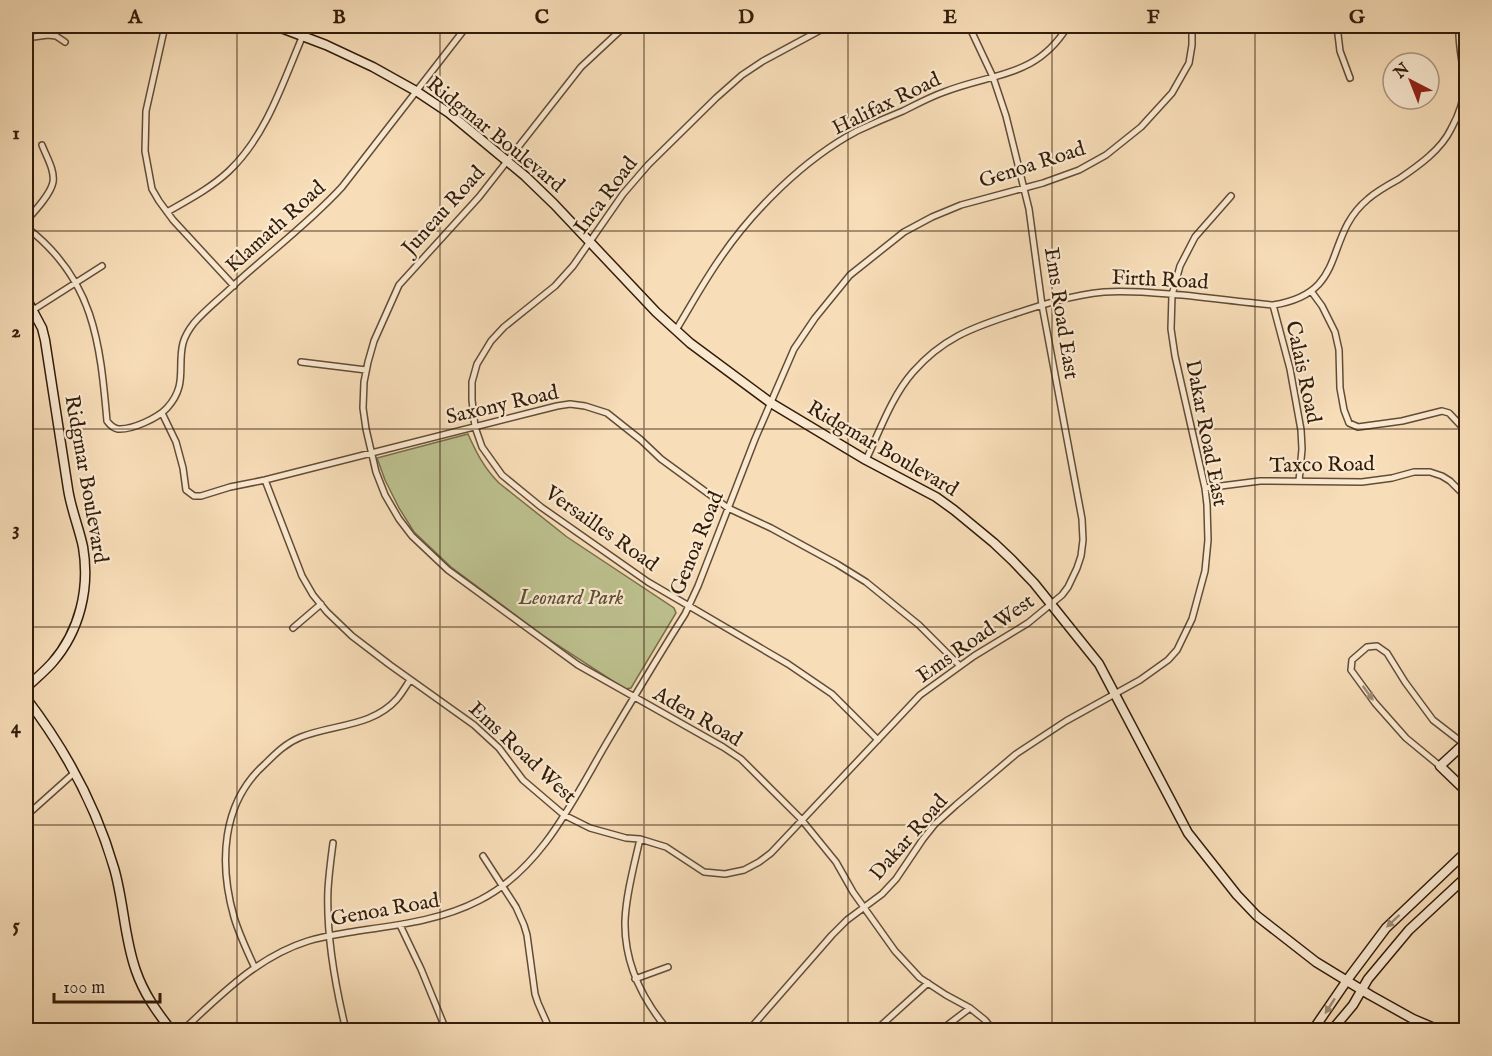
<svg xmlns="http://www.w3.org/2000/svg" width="1492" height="1056" viewBox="0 0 1492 1056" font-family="'IM FELL English',serif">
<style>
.green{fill:#bdc18f;stroke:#786e4c;stroke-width:1.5}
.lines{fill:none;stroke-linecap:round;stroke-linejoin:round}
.stream{stroke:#737b70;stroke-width:2}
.street-casing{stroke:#634c35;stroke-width:8}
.secondary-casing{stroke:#321c09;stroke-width:11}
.street{stroke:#fae9d1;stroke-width:5}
.secondary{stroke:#fae9d1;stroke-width:8}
.oneway{fill:#a08d77}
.grid{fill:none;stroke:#321c09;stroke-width:1.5;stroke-opacity:0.55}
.labels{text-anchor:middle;stroke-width:4.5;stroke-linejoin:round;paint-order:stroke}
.street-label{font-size:21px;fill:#321c09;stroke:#fae9d1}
.park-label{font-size:21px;font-style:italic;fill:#5c4e31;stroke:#fae9d1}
.neatline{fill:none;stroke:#321c09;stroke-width:2}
.grid-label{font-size:20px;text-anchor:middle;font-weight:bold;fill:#321c09}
</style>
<rect width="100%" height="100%" fill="#f7ddb8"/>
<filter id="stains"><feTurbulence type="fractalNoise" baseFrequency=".00333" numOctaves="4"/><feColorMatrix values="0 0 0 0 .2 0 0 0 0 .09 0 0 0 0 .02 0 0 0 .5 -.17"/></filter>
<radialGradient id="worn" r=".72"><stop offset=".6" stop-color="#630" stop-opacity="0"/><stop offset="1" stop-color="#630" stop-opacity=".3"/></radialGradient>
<path class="green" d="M468 434C476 452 484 468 499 483L567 537 674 608 676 613 631 688 625 689 545 637 451 567 414 532 399 508 385 480 377 458Z"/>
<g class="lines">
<path class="stream" d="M26 413 30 447 26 467"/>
<defs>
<path id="street" d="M165 26 146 111 145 151 152 189 159 201 173 220 234 286
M625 26 581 67 479 197 399 285 374 341 368 362 364 382 363 408 366 429 376 472 385 495 399 519 412 536 448 570 578 665 723 747 741 759 801 819 836 862 853 892 895 951 920 978 946 995 970 1008 985 1020 993 1030
M828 26 763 61 742 75 716 98 648 165 623 194 573 266 555 286 504 327 491 341 477 364 472 382V400L475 427 482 447 502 475 541 507 648 582 788 664 832 694 878 740
M1337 26 1340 51 1350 78
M26 38 48 35 56 36 65 42
M167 212C188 200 211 188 229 171 269 133 285 75 307 26
M26 221C34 212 51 194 53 182 55 170 46 156 42 145
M26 227C94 279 100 342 107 421 110 425 113 428 118 429 132 430 158 418 167 408 188 385 177 367 183 343 185 336 190 328 194 323 206 309 221 298 234 285 270 252 309 223 342 187L467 26
M1311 291 1322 306 1335 332 1339 350 1340 388 1344 410 1349 423 1358 427 1402 421 1442 411 1449 413 1466 431
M1273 305 1290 369 1301 430 1302 449 1299 481
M33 310 102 266
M676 330C690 307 703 283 719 260 752 211 804 159 857 131 872 124 888 117 903 111 917 104 930 97 944 92 995 72 1036 78 1068 26
M301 362 366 370
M162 413 176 442 183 468 186 490 194 496H201L230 487 265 480 557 406 570 404 585 406 607 413 641 440 661 459 728 508 771 528 837 564 866 582 919 625 960 666
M866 460C880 430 892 396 913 372 942 339 971 328 1011 315 1041 305 1072 295 1104 292 1130 290 1156 293 1182 295 1212 298 1242 302 1273 305 1350 293 1322 237 1368 199 1377 191 1388 185 1399 179 1418 166 1441 150 1451 129 1460 113 1466 94 1464 76 1462 59 1458 43 1459 26
M265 480 302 576 313 595 327 612 352 636 390 665 474 725 499 748 523 780 564 815 590 828 626 838 640 839 666 847 704 872 725 874 744 870 759 862 771 853 920 695 974 656 1028 623 1062 595 1068 587 1077 568 1081 556 1083 540 1082 519 1042 305 1029 209 1006 116 993 77 969 26
M1205 488 1260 481 1362 482 1392 478 1414 472H1430L1442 476 1450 481 1466 497
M293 628 321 604
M1440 766 1406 738 1375 703 1351 670 1352 660 1367 647 1377 646 1387 653 1405 682 1433 720 1464 744
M26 816 74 773
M640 839C634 866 626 894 625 921 624 962 642 999 668 1030
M333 843C331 858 329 873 328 889 326 936 335 985 346 1030
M483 856 516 907 524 925 527 935 535 994 538 1003 550 1030
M400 925 421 969 446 1030
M255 968C247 951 239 934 234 917 219 864 221 803 265 764 276 753 286 743 301 737 334 724 372 727 397 699 402 693 406 686 410 680
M635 979 668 967
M183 1030C221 995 257 957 308 941 324 936 341 934 357 931 399 925 442 920 480 900 543 868 575 796 609 739 634 697 659 655 685 614L698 586 755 439 794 349 815 318 850 275 904 232 932 217 961 205 1043 183 1079 170 1106 155 1141 127 1172 93 1189 63 1192 45V26
M749 1030 832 935 847 920 882 894 896 879 923 839 935 824 956 805 1016 754 1066 721 1140 680 1168 660 1177 650 1192 619 1205 571 1208 540 1207 505 1205 488 1175 356 1171 329 1172 295 1180 266 1195 237 1231 196
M876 1030 928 983
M941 1030 970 1008"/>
<path id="secondary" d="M276 26 326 45 373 67 416 91 449 113 525 176 554 204 656 312 690 343 771 403 866 460 936 497 954 510 994 543 1012 560 1034 583 1099 664 1188 833 1237 895 1257 916 1316 962 1370 995 1413 1019 1439 1030
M26 298 42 328 45 340C53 389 60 440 68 489 71 509 79 528 83 547 90 588 80 631 52 663 44 672 34 680 26 688
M26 698C65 749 96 806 114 868 124 902 124 938 136 971 144 994 157 1012 171 1030
M1466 742 1440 766 1466 791
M1313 1030 1350 976 1386 928 1466 852
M1332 1030 1353 1005 1368 979 1409 930 1466 877"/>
</defs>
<use href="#street" class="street-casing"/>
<use href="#secondary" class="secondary-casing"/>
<use href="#street" class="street"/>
<use href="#secondary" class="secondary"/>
</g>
<defs><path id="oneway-solid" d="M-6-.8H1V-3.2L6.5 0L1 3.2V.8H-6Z" transform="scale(1.5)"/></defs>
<g class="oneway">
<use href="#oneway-solid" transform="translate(1368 693) rotate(54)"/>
<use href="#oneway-solid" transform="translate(1393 921) rotate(137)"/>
<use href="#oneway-solid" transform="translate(1330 1006) rotate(123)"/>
</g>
<path class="grid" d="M237 26V1030M440 26V1030M644 26V1030M848 26V1030M1052 26V1030M1255 26V1030M26 231H1466M26 429H1466M26 627H1466M26 825H1466"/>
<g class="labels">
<g class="street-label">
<text transform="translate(886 103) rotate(-26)" y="7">Halifax Road</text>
<text transform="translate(496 134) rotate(39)" y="7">Ridgmar Boulevard</text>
<text transform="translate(1032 164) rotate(-18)" y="7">Genoa Road</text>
<text transform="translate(605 195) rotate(-53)" y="7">Inca Road</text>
<text transform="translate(443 210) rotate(-48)" y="7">Juneau Road</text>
<text transform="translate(275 226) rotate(-42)" y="7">Klamath Road</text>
<text transform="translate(1160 279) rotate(3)" y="7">Firth Road</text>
<text transform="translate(1062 313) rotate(81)" y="7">Ems Road East</text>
<text transform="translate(1304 372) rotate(78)" y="7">Calais Road</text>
<text transform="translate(502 404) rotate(-13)" y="7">Saxony Road</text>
<text transform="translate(1207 433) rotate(79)" y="7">Dakar Road East</text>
<text transform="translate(883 448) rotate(30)" y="7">Ridgmar Boulevard</text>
<text transform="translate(1322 464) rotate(-1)" y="7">Taxco Road</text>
<text transform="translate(87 479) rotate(80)" y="7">Ridgmar Boulevard</text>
<text transform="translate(602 528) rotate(35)" y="7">Versailles Road</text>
<text transform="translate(696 543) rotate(-68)" y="7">Genoa Road</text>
<text transform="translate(975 638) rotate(-35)" y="7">Ems Road West</text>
<text transform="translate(698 716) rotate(30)" y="7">Aden Road</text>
<text transform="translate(523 752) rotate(43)" y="7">Ems Road West</text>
<text transform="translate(908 837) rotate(-49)" y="7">Dakar Road</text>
<text transform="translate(385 909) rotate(-10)" y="7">Genoa Road</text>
</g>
<g class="park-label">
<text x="571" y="604">Leonard Park</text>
</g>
</g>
<rect width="1492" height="1056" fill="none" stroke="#f7ddb8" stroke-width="66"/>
<g transform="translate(1411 81) rotate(318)"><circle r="28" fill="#fae9d1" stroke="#aa9781" stroke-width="1.5"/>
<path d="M0-4.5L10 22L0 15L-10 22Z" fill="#8f2418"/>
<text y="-9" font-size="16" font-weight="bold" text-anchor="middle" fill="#321c09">N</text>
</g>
<path d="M54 993v9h106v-9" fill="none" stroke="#321c09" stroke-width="3"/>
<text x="63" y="993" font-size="18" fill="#321c09" stroke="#fae9d1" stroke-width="4.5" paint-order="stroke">100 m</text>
<rect x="33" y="33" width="1426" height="990" class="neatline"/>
<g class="grid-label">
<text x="135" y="23">A</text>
<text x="339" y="23">B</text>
<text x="542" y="23">C</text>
<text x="746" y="23">D</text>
<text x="950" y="23">E</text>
<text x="1153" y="23">F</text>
<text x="1357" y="23">G</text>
<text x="16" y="139">1</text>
<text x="16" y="337">2</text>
<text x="16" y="535">3</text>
<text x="16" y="733">4</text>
<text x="16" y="931">5</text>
</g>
<rect width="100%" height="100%" filter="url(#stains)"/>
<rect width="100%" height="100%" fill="url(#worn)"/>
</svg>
